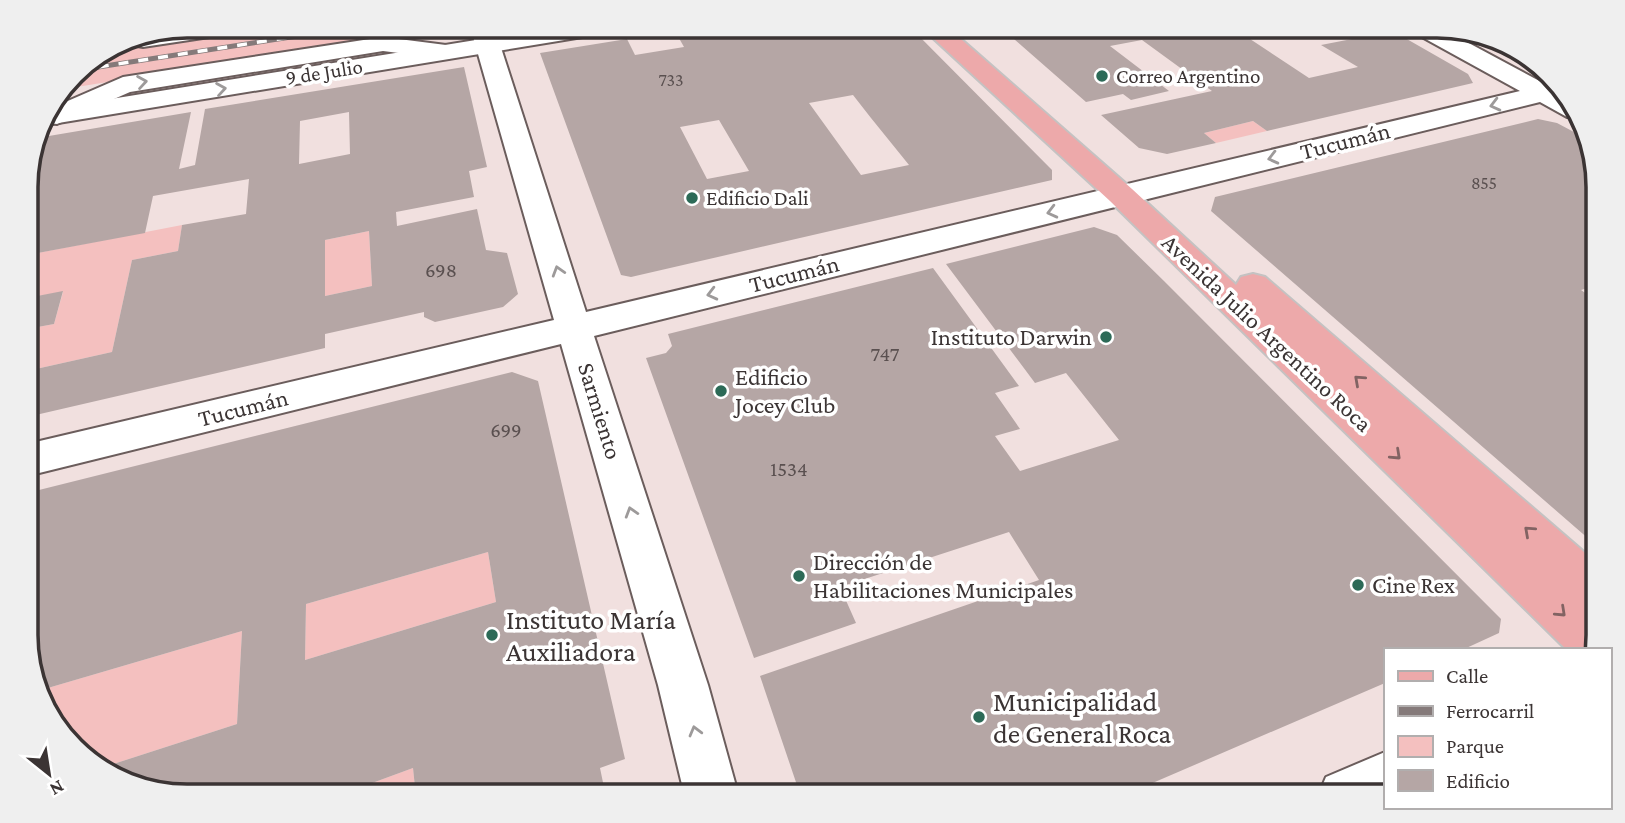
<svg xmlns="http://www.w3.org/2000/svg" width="1625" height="823" viewBox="0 0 1625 823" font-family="'Crimson Pro',serif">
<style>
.green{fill:#f4c0bf}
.building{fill:#b5a6a5;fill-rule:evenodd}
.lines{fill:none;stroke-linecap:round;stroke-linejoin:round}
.minor-casing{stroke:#6b5d5c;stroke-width:4}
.tertiary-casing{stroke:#6b5d5c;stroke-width:4}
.secondary-casing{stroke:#6b5d5c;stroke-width:4}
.primary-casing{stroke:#c4c2c2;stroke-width:4}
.minor{fill:#fff;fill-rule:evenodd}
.tertiary{fill:#fff;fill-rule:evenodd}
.secondary{fill:#fff;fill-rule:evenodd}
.primary{fill:#eda9aa;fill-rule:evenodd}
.rail-casing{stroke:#857a7a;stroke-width:5}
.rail{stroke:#fff;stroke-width:3.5;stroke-dasharray:10;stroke-linecap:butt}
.oneway{stroke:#9d9a9a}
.oneway2{stroke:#826363}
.poi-dot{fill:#2c6a57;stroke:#fff;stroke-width:2.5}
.labels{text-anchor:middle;stroke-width:7;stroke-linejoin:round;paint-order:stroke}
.far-number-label{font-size:18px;fill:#5a5050}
.far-street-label{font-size:21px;fill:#3b3434;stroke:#fff}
.far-poi-label{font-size:21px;fill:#3b3434;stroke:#fff;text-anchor:start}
.number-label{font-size:21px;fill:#5a5050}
.street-label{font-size:24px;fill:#3b3434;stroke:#fff}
.poi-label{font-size:24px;fill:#3b3434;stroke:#fff;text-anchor:start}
.near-poi-label{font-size:28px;fill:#3b3434;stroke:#fff;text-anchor:start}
.rim{fill:none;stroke:#3b3434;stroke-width:3.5}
</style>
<rect width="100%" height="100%" fill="#f1e0df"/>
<path class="green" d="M256 26 451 27 64 89 81 67 110 48Z
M1253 121 1267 131 1216 143 1204 133Z
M182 225 178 251 132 260 112 352 27 371V329L54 324 63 292 27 298V255Z
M369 231 372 286 325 296V240Z
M488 552 496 602 305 660 306 604Z
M242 631 237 724 101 768 59 733 41 690Z
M413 768 416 797H334Z"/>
<path class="building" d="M705 26H909L1052 170V180L631 277 621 275 540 53 627 39 635 55 684 47 675 31ZM853 95 871 118 909 165 861 175 809 103ZM719 120 749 171 707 179 680 127Z
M999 26H1306L1250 39 1309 78 1358 67 1321 45 1357 38 1337 26H1384L1468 74 1473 83 1267 131 1253 121 1204 133 1216 143 1167 154 1139 148 1101 115 1212 91 1142 40 1110 46 1169 91 1131 100 1123 94 1086 102Z
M1482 37 1508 43 1531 63 1520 58Z
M464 67 487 167 469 171 474 197 396 212 397 226 477 209 486 250 507 253 518 294 503 307 435 322 424 317V312L325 334V348L27 417V371L112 352 132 260 178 251 182 225 246 214 249 179 153 196 145 233 27 255V177L37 138 191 112 179 169 195 165 205 109ZM349 112 350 154 299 164 300 121ZM369 231 372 286 325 296V240Z
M1538 119 1557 123 1587 139 1597 167 1598 285 1581 290 1598 302V547L1211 211 1215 197Z
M1094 227 1117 235 1164 281 1501 619 1499 633 1462 650H1385V683L1120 797H801L760 676 1039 580 1009 532 840 587 856 623 754 658 646 358 666 353 672 346 668 334 933 268 1019 386 995 393 1020 429 995 436 1020 471 1119 440 1066 373 1035 383 946 264Z
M63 291 54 324 27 329V298Z
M512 372 538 381 625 759 600 768 606 797H416L413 768 334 797H188L117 780 101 768 237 724 242 631 41 690 28 657 27 493ZM488 552 496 602 305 660 306 604Z"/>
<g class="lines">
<defs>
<path id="minor" d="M470 26H494L586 312 1520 91 1411 31 1407 26H1437L1547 85 1554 83 1571 98 1579 118 1567 117 1540 102 594 336 708 685 739 797H685L658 685 561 344 27 476V444L554 320Z
M1385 752V796H1318L1326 777Z"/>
<path id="tertiary" d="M188 26H248L244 31 236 33 143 47 119 43 126 38Z
M383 37 446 45 455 47 458 52 455 57 446 59 383 51 130 92 57 124 47 122 44 116 47 110 123 77Z"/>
<path id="secondary" d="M562 26H619L615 31 607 33 40 126 49 109Z"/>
<path id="primary" d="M920 26H946L1132 189 1236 285 1241 277 1253 274 1265 277 1599 565V613L1590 610 1599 618 1595 650H1567L1110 201Z"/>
</defs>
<use href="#minor" class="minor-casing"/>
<use href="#tertiary" class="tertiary-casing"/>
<use href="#secondary" class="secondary-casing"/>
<use href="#primary" class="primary-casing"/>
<use href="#minor" class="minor"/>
<use href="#tertiary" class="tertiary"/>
<use href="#secondary" class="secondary"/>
<use href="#primary" class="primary"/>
<defs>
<path id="rail" d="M79 70 362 26"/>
</defs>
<use href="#rail" class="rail-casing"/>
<use href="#rail" class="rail"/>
</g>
<defs><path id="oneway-chevron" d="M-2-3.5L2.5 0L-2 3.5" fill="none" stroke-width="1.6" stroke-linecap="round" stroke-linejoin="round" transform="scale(1.75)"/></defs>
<g class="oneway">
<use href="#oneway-chevron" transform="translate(142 82) rotate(-9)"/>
<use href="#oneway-chevron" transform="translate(221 89) rotate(-9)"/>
<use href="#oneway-chevron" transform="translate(1495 105) rotate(166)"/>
<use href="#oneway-chevron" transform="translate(1273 158) rotate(166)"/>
<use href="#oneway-chevron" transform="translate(1052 212) rotate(166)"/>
<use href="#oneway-chevron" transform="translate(558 271) rotate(-107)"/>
<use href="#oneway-chevron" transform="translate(712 294) rotate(166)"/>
<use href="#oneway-chevron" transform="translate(631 512) rotate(-107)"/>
<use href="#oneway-chevron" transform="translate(695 731) rotate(-105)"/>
</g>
<g class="oneway2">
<use href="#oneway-chevron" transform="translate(1359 380) rotate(-138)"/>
<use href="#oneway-chevron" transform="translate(1396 455) rotate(43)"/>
<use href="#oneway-chevron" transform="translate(1529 531) rotate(-138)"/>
<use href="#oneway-chevron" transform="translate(1561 612) rotate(43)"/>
</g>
<g class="poi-dot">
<circle cx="1102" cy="76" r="7"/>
<circle cx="692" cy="198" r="7"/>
<circle cx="1106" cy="337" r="7"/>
<circle cx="721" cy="391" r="7"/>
<circle cx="799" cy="576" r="7"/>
<circle cx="1358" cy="585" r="7"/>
<circle cx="492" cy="635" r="7"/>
<circle cx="979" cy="717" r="7"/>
</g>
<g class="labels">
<g class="far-number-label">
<text x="671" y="86">733</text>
<text x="1484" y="189">855</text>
</g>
<g class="far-street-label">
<text transform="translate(324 72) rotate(-9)" y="7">9 de Julio</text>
</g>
<g class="far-poi-label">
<text x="1116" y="83">Correo Argentino</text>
<text x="706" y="205">Edificio Dali</text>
</g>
<g class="number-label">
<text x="441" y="277">698</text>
<text x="885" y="361">747</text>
<text x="506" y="437">699</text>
<text x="789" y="476">1534</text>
</g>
<g class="street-label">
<text transform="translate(1345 141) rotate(-14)" y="8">Tucumán</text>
<text transform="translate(794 274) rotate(-14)" y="8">Tucumán</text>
<text transform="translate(1267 333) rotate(43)" y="8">Avenida Julio Argentino Roca</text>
<text transform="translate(243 408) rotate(-14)" y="8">Tucumán</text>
<text transform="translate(600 411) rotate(73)" y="8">Sarmiento</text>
</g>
<g class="poi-label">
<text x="1092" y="345" text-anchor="end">Instituto Darwin</text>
<text x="735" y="385">Edificio<tspan x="735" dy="28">Jocey Club</tspan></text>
<text x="813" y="570">Dirección de<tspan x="813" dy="28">Habilitaciones Municipales</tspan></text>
<text x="1372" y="593">Cine Rex</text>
</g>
<g class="near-poi-label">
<text x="506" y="629">Instituto María<tspan x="506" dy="32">Auxiliadora</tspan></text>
<text x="993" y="711">Municipalidad<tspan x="993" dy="32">de General Roca</tspan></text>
</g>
</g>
<path d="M0 0H1625V823H0ZM187 38H1437A149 149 0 0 1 1586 187V635A149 149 0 0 1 1437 784H187A149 149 0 0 1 38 635V187A149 149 0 0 1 187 38Z" fill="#efefef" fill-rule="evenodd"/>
<path class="rim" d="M187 38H1437A149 149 0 0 1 1586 187V635A149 149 0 0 1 1437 784H187A149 149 0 0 1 38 635V187A149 149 0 0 1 187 38Z"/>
<rect x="1384" y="648" width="228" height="161" fill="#ffffff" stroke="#b1aeae" stroke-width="2"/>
<rect x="1398" y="671" width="35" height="10" fill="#eda9aa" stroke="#b1aeae" stroke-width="2"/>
<text x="1446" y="683" font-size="21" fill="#3b3434">Calle</text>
<rect x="1398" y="706" width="35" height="10" fill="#857a7a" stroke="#b1aeae" stroke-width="2"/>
<text x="1446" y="718" font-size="21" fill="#3b3434">Ferrocarril</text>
<rect x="1398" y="736" width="35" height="21" fill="#f4c0bf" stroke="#b1aeae" stroke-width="2"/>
<text x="1446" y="753" font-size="21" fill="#3b3434">Parque</text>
<rect x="1398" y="770" width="35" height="21" fill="#b5a6a5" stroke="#b1aeae" stroke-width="2"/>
<text x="1446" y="788" font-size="21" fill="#3b3434">Edificio</text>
<g transform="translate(49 774) rotate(150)" stroke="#ffffff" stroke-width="5" paint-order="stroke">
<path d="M0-5L12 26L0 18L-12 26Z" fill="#3b3434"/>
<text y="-10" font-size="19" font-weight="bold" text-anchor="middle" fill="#3b3434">N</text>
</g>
</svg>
